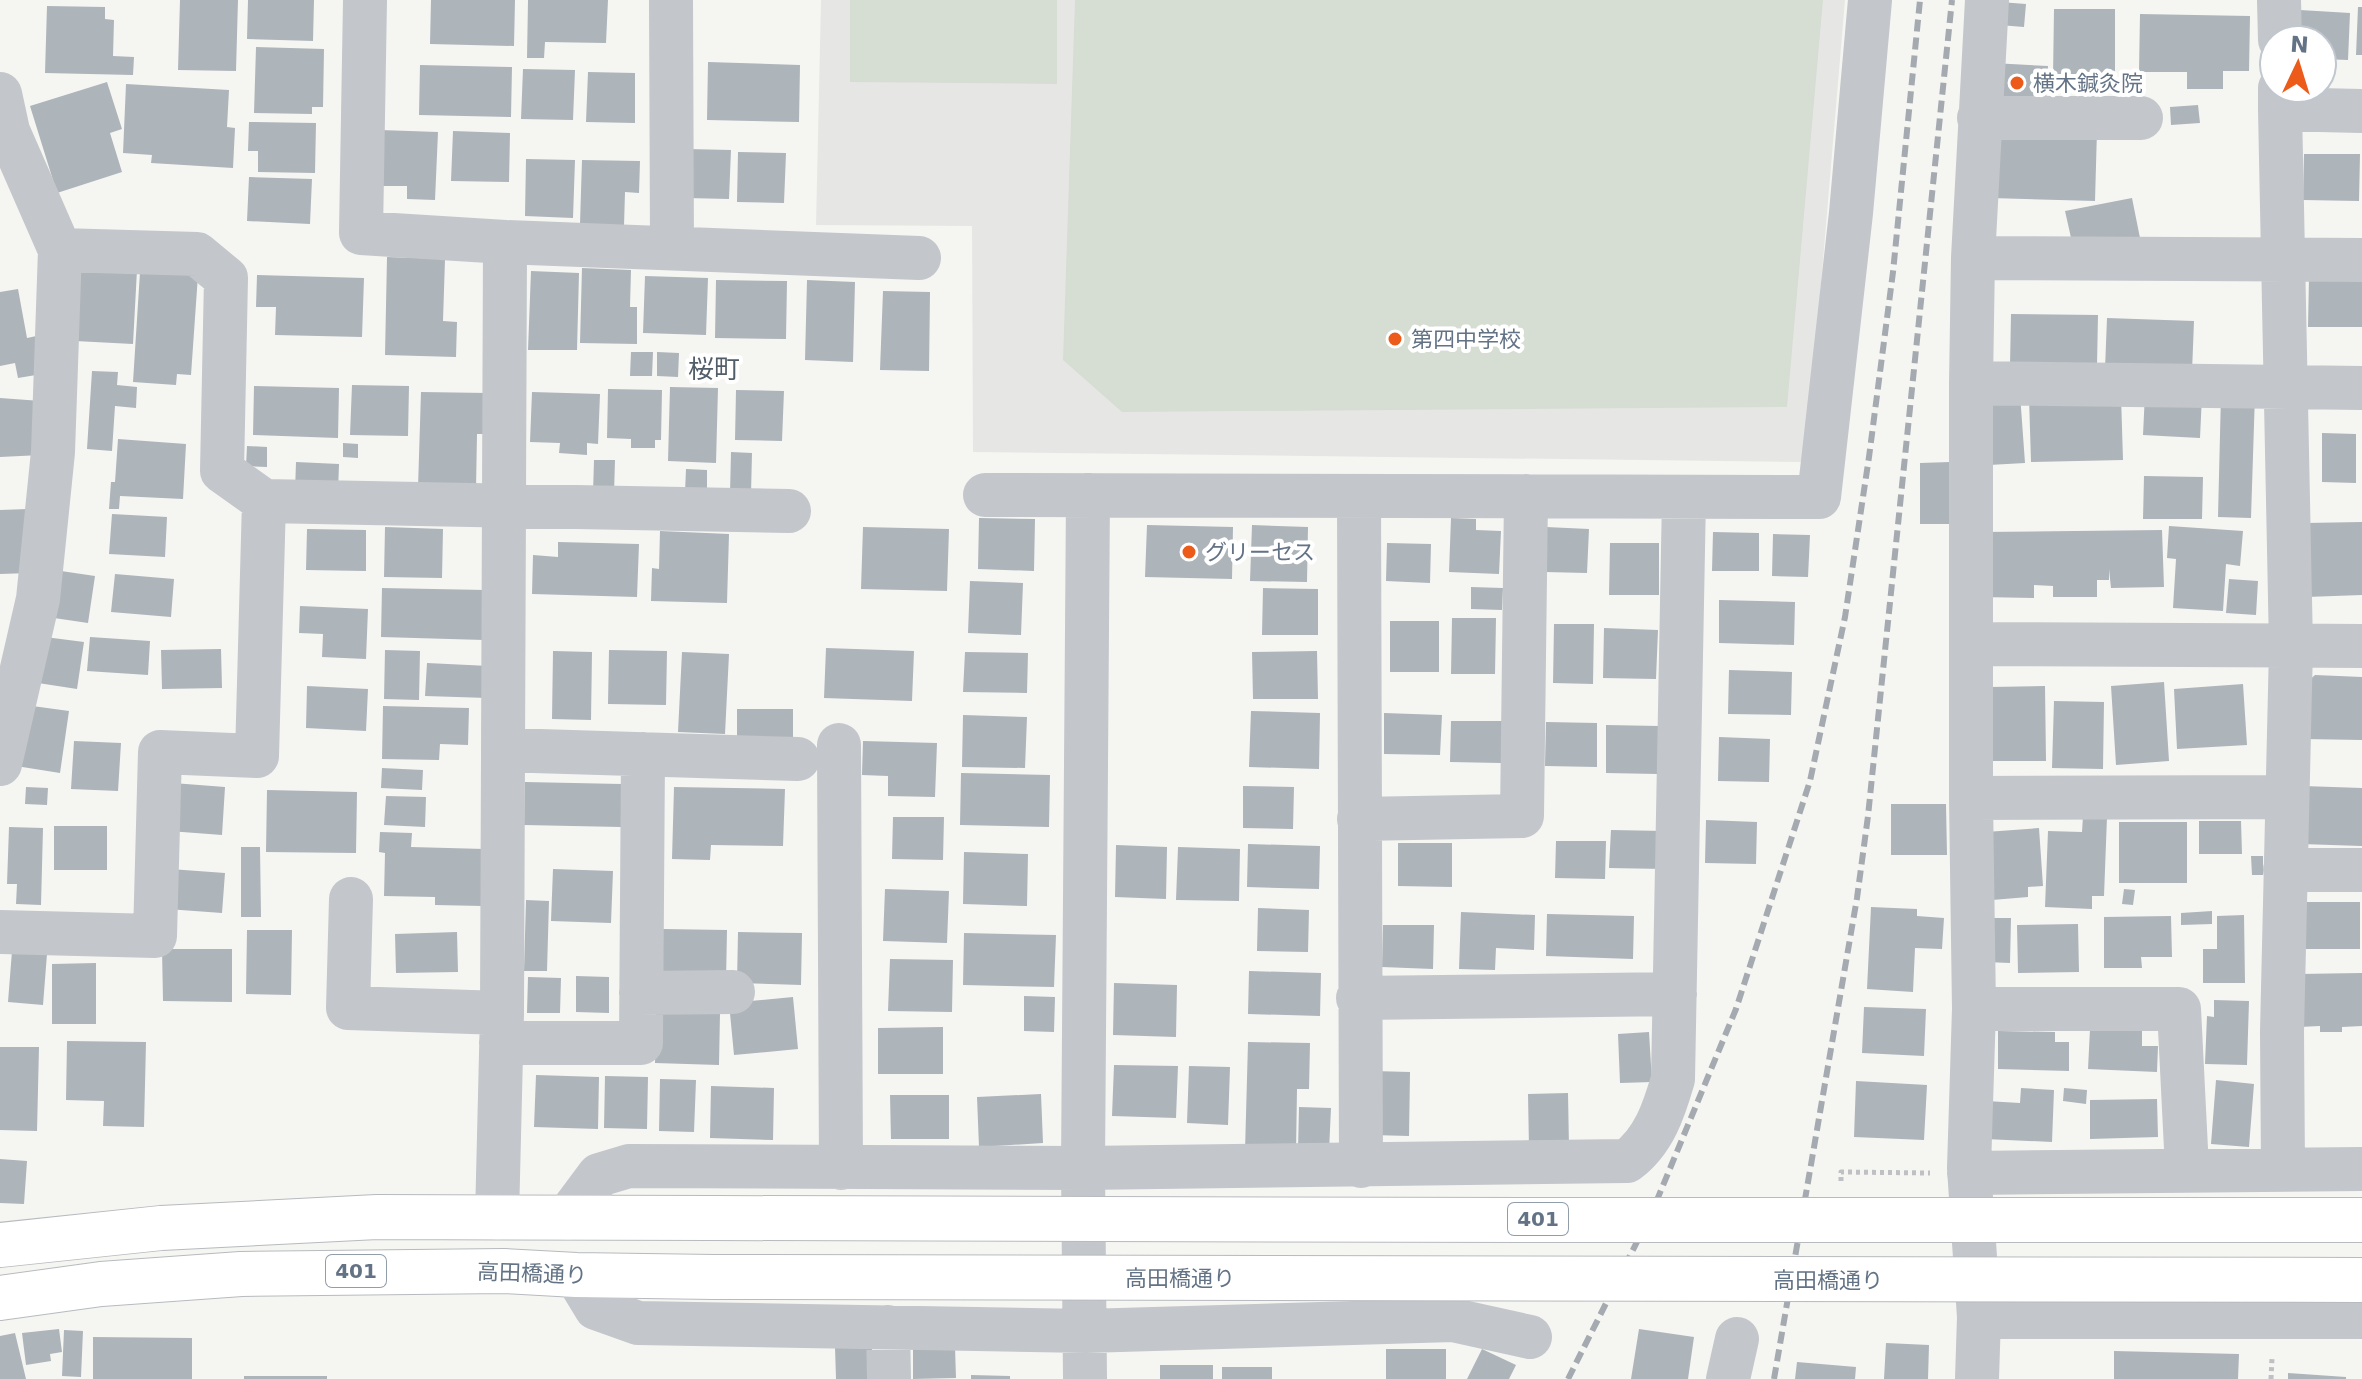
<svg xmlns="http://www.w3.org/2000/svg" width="2362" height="1379" viewBox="0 0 2362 1379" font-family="'DejaVu Sans','Noto Sans JP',sans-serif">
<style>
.built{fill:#e6e7e5}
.green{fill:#d6ddd3}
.building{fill:#adb4ba}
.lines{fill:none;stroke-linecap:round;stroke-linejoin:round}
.highway-casing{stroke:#b7babe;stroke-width:46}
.path{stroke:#bfc0c3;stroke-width:5;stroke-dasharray:4 4;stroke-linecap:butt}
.minor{stroke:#c3c6ca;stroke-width:44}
.highway{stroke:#fff;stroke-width:44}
.rail{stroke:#a5aab1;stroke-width:6;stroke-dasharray:12 6;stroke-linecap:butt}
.highway-bridge-casing{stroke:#b7babe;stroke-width:46;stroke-linecap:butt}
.highway-bridge{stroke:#fff;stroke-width:44}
.poi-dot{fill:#ed5b1b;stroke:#fff;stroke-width:3}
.labels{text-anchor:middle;stroke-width:8;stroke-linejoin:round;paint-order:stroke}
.shield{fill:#fff;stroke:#929daa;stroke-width:2}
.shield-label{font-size:20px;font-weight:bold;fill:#637385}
.poi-label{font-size:22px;fill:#637385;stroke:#fff;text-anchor:start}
.street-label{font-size:22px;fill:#637385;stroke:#fff}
.quarter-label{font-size:26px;fill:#515d69;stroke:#fff}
</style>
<rect width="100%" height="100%" fill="#f5f6f2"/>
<path class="built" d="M821 0H1845L1806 462 973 452 972 226 816 225Z"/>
<path class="green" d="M850 0H1057V84L850 82Z
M1075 0H1823L1787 407 1122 412 1063 360Z"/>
<path class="building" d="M180 0H238L236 71 178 70Z
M248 0H314L313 41 247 39Z
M431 0H515L514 46 430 44Z
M528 0H608L606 43 545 42 544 58H527Z
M2000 2 2026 4 2024 27 1999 25Z
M47 6 105 7V19L114 20 113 56 134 57 133 75 45 73Z
M2358 7H2362V55H2356Z
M2054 9H2115V78H2053Z
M2300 10 2350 13 2348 60 2322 59V40H2299Z
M2140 14 2250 16 2249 71H2223V89H2187V72H2139Z
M256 47 324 49 323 107H312V114L254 113Z
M708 62 800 65 799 122 707 120Z
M1992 63 2048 66 2046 102 1990 99Z
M420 65 512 67 511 117 419 115Z
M523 69 575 70 573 120 521 119Z
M588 72 635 73V123L586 122Z
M107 82 122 129 110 133 122 172 57 193 30 106Z
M126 84 229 90 227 127 235 128 233 168 151 163 152 155 123 153Z
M2198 105 2200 123 2171 125 2170 107Z
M249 122 316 123 315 173 258 172V151H248Z
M1993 127 2097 130 2095 201 1990 198Z
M380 130 438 132 435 200 407 199V186H378Z
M453 131 510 133 509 182 451 181Z
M687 149 731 150 729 199 686 198Z
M738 152 786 153 784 203 737 202Z
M2304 154H2360L2359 201 2303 200Z
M526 159 575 160 573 218 525 216Z
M582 160 640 161 639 193 625 192 624 226 580 224Z
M249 177 312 179 310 224 247 221Z
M2132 198 2140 238 2074 251 2065 211Z
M387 257 445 259 443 321 457 322 456 357 385 355Z
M79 267 137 270 133 344 75 341Z
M582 268 631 270 630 307H637V344L580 343Z
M531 271 579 273 577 350H528Z
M140 272 198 275 191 375 177 374 176 385 133 382Z
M257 275 364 278 362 337 275 335 276 307H256Z
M645 276 708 278 706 335 643 333Z
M2309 278 2362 279V327H2308Z
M716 280 787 281 786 339 715 338Z
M807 280 855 282 853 362 805 360Z
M18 289 27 338 41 335 48 373 18 378 15 363 0 366V292Z
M883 291 930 292 929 371 880 370Z
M2011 314 2098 315 2097 366H2010Z
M2107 318 2194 321 2192 372 2105 369Z
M631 352H653L652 376H630Z
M657 352 679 353 678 377 657 376Z
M92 371 118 372 117 385 137 387 136 408 115 406 112 451 87 449Z
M352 385 409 386 408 436 350 435Z
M254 386 339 388 338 438 253 435Z
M670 387 718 388 716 463 668 461Z
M608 389 662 390 661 440H655V448H631V439L607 438Z
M736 390 784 391 782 441 735 440Z
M421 392 488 393 487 434H477L476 489 418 488Z
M532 392 600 394 598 444 587 443V455L559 453 560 443 530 442Z
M2145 393 2202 395 2200 438 2143 435Z
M2020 394 2025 463 1989 465 1985 396Z
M2221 394H2255L2251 518 2218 517Z
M2121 396 2123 460 2031 462 2029 397Z
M0 398 41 401V455L0 457Z
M2322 433 2356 434V483L2322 482Z
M118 439 186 444 183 499 120 496 119 509H109L111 482H115Z
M343 443 358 444V458L343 457Z
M247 446 267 447V467L246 466Z
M731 452 752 453 751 494H730Z
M594 460H615L614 494 593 493Z
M296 462 339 464 338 492 295 491Z
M1950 462 1951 524H1920V463Z
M686 469 707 470V493L685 492Z
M2144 476 2203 477 2202 519H2143Z
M28 509 30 573 0 574V510Z
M112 514 167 517 165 557 109 554Z
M979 518 1035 519 1034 571 978 569Z
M1451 518 1476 519V530L1501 531 1499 574 1449 572Z
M2362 522V595L2306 597 2305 523Z
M1147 525 1233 527 1232 579 1145 577Z
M1252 525 1308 527 1307 582 1250 581Z
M2169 526 2243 531 2240 566 2226 564 2223 611 2173 608 2176 559 2167 558Z
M385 527 443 529 442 578 384 577Z
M863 527 949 529 947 591 861 589Z
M1546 527 1589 529 1587 573 1545 572Z
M307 529 366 530V571L306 570Z
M2162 530 2164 587 2111 588 2109 569V580H2097V597H2053V586L2034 585V598L1981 597 1982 532Z
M660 531 729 534 727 603 651 601 652 568 659 569Z
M1713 532 1759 533V571H1712Z
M1773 534 1810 535 1808 577 1772 576Z
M558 542 639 544 637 597 532 594 533 555 558 557Z
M1387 543 1431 544 1430 583 1386 581Z
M1610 543H1659V595H1609Z
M61 571 95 576 88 623 54 618Z
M115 574 174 579 171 617 111 612Z
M2229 579 2258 581 2256 615 2226 613Z
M970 581 1023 583 1021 635 968 633Z
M1471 587 1503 588 1502 610 1471 609Z
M382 588 485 590 484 640 381 637Z
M1263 588 1318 589V635H1262Z
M1719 600 1795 602 1794 645 1719 643Z
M300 606 368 609 366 659 322 657 323 634 299 633Z
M1452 618H1496L1495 674H1451Z
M1390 621H1439V672H1390Z
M1554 624H1594L1593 684 1553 683Z
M1604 628 1658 630 1656 679 1603 678Z
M45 637 84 642 77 689 38 683Z
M90 637 150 641 148 675 87 671Z
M826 648 914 651 912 701 824 698Z
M221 649 222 688 162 689 161 650Z
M385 650 420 651 419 700 384 699Z
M609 650 667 651 666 705 608 704Z
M553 651 592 652 591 720 552 719Z
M1317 651 1318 699H1253L1252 652Z
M682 652 729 654 725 734 678 732Z
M965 652 1028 653 1027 693 963 692Z
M427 663 489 666 488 698 425 696Z
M1729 670 1792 672 1791 715 1728 714Z
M2315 675 2362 677V740L2303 739 2304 685Z
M2164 682 2169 761 2116 765 2111 686Z
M2243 684 2247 745 2177 749 2174 689Z
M307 686 368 689 366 731 306 728Z
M2045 686 2046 761H1990V687Z
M2054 701 2104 702 2103 769 2052 768Z
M25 705 69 711 60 773 16 766Z
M383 706 469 708 468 745 440 744 439 760 382 759Z
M737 709H793V747H737Z
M1251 711 1320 713 1319 769 1249 767Z
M1384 713 1442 715 1440 755 1384 754Z
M963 715 1027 717 1025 768 962 767Z
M1451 721H1502L1501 763 1450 762Z
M1546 722 1597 723V767L1545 766Z
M1606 725 1659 726 1658 774 1606 773Z
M1719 737 1770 739 1769 782 1718 781Z
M74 741 121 743 118 791 71 789Z
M863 741 937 743 935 797 888 796V776L862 775Z
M382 768 423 770 422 790 381 788Z
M961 773 1050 775 1049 827 960 825Z
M525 782 622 784 621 827 524 825Z
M173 783 225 787 222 835 169 831Z
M1243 786 1294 787 1293 829 1243 828Z
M2303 786 2362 788V846L2301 844Z
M26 787 48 788 47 805 25 804Z
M674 787 785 789 783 846 711 845 710 860 672 859Z
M267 790 357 792 356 853 266 852Z
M386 796 426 797 425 827 384 825Z
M1891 804H1946L1947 855H1891Z
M2083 816 2107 817 2104 896H2092V909L2045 907 2048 831 2082 832Z
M893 817H944L943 860 892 859Z
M1706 820 1757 822 1756 864 1705 863Z
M2199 821H2241L2242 854H2199Z
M2119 822H2187V883H2119Z
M54 826H107V870H54Z
M9 827 43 828 41 905 16 904 17 884H7Z
M2039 828 2043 886 2028 887V897L1992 900 1986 832Z
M1611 830 1665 831 1664 869 1609 868Z
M380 832 412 833 411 847 485 849 483 906 435 905V897L384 896 385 853 379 852Z
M1556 841H1606L1605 879 1555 878Z
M1398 843H1452V887L1398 886Z
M1248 844 1320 846 1319 889 1247 887Z
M1116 845 1167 847 1166 899 1115 897Z
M241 847H260L261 917H241Z
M1178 847 1240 849 1239 901 1176 900Z
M964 852 1028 854 1027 906 963 904Z
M2251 856H2263V875H2252Z
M170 869 225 873 222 913 167 909Z
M553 869 613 871 611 923 551 921Z
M885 889 949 891 947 943 883 941Z
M2124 889 2135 890 2133 905 2122 904Z
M526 900 549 901 547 971H524Z
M2301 902H2360V949H2300Z
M1871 907 1917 909V916L1944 918 1942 949 1915 948 1913 992 1867 989Z
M1258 908 1309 910 1308 952 1257 951Z
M2212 911V924L2181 925V913Z
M1461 912 1535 915 1534 950 1496 948 1495 970 1459 969Z
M1547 914 1634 916 1633 959 1546 956Z
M2244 915 2245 983H2203V949H2217V916Z
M2171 916 2172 957H2141L2142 968H2104V917Z
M1986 918H2011L2010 963 1986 962Z
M2078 924 2079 972 2018 973 2017 925Z
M1383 925H1434L1433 969 1382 967Z
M663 929 727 930 726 982 662 981Z
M247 930H292L291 995 246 994Z
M457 932 458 972 396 973 395 934Z
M738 932 802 933 801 985 737 983Z
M964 933 1056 935 1054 987 963 985Z
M162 949H232V1002L163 1001Z
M12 951 47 954 43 1005 8 1002Z
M890 959 953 960 952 1012 888 1011Z
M96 963V1024H52V964Z
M1249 971 1321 973 1320 1016 1248 1014Z
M2362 973V1026L2342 1027V1032H2320V1026L2299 1027 2298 974Z
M576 976 609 977V1013L576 1012Z
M528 977 561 978 560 1013H527Z
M1114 983 1177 985 1176 1037 1113 1035Z
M1024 996 1055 997 1054 1032 1024 1031Z
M793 997 798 1049 734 1055 729 1003Z
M2214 1000 2249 1001 2247 1065 2205 1064 2207 1016 2214 1017Z
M1864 1007 1926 1009 1924 1056 1862 1053Z
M656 1012 720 1013 719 1065 655 1063Z
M943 1027V1074H878V1028Z
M2090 1029 2142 1030V1046H2158L2157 1072 2088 1069Z
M1998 1031 2055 1032V1042H2069V1071L1998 1069Z
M1649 1032 1652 1082 1620 1083 1618 1034Z
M67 1041 146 1042 144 1127 103 1126 104 1101 66 1100Z
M1248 1042 1310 1043 1309 1089H1297L1296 1152 1245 1151Z
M0 1047H39L37 1131 0 1130Z
M1114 1065 1178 1066 1176 1118 1112 1116Z
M1189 1066 1230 1067 1228 1125 1187 1123Z
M1373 1071 1410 1072 1409 1136 1372 1135Z
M536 1075 599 1077 598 1129 534 1127Z
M605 1076 648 1077 647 1129 604 1128Z
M660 1079 696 1080 694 1132 659 1131Z
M2216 1080 2254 1084 2249 1147 2211 1144Z
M1856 1081 1927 1085 1924 1140 1854 1137Z
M711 1086 774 1088 773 1140 710 1138Z
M2021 1088 2054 1090 2052 1142 1985 1139 1986 1101 2020 1103Z
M2064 1088 2087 1090 2086 1104 2063 1101Z
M1568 1093 1569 1148H1529L1528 1094Z
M1041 1094 1043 1143 979 1147 977 1097Z
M890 1095H949V1139H891Z
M2157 1099 2158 1137 2090 1139V1100Z
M1299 1107 1331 1108 1329 1151H1298Z
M0 1159 27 1161 24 1204 0 1203Z
M59 1329 62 1352 50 1354 51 1361 26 1365 22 1333Z
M1639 1329 1694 1337 1688 1379H1631Z
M64 1330 83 1331 81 1377 62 1376Z
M15 1333 26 1379H0V1336Z
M93 1337 192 1338V1379H93Z
M1886 1343 1929 1345 1928 1379H1884Z
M835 1347H872L873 1379H836Z
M955 1347 956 1378 913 1379V1348Z
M1386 1349H1446V1379H1386Z
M1482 1349 1516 1365 1509 1379H1467Z
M2114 1351 2239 1354 2238 1379H2114Z
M1797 1362 1856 1367 1855 1379H1795Z
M1160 1365H1213V1379H1160Z
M1222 1367H1272V1379H1222Z
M2288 1373 2346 1377V1379H2288Z
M971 1375 1010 1376V1379H971Z
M244 1376H327V1379H244Z"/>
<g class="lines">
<defs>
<path id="highway" d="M0 1245 161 1228 377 1217 714 1218
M0 1298 101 1284 241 1274 504 1271 576 1275 714 1277"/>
</defs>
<use href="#highway" class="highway-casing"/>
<path class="path" d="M1841 1181V1172L1930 1173
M2271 1379 2272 1358"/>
<path class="minor" d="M365 0 361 233 505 242
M671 0 672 246
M2279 0 2280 40
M2280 88V109L2362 111
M0 94 8 131 60 250 53 452 38 599 0 764
M2280 109 2291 647 2282 1032 2283 1169
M1979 118H2141
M60 250 197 254 226 278 222 471 264 501 789 511
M1973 258 2362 260
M1971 383 2362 388
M985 495 1819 497 1851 213 1870 0
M1359 496 1361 1166
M1973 644 2362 646
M839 745 841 1168
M504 750 798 759
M1971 798 2287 797
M1359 819 1522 816 1526 496
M2285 870H2362
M351 899 348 1008 502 1013
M0 932 155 936 160 752 257 756 264 501
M641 993 733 992
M1358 998 1675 994
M1974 1009H2179L2187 1169
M501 1043H641L643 754
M1969 1173 2362 1169
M497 1218 502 1013 505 242 919 258
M567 1218 599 1175 629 1166 1083 1168 1627 1161C1654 1141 1664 1110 1673 1079L1684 497
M576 1275 596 1308 638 1323 1086 1331 1453 1320 1530 1337
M1979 1317 1969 1168 1974 1009 1971 798V383L1973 258 1987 0
M888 1327 889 1379
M1085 1379 1083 1168 1088 495
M1728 1379 1737 1339
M1977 1379 1979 1317H2362"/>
<use href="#highway" class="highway"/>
<path class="rail" d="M1568 1379 1652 1212 1736 1009 1810 781 1845 617 1869 457 1893 272 1920 0
M1774 1379 1857 898 1868 816 1952 0"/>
<defs>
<path id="highway-bridge" d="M714 1218C1263 1219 1813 1222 2362 1220
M714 1277 2362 1280"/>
</defs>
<use href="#highway-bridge" class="highway-bridge-casing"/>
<use href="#highway-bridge" class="highway-bridge"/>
</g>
<g class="poi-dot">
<circle cx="2017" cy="83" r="8"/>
<circle cx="1395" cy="339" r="8"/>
<circle cx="1189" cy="552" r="8"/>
</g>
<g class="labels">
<g class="shield">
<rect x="1508" y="1203" width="60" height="32" rx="6"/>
<rect x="326" y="1255" width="60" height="32" rx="6"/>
</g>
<g class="shield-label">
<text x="1538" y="1226">401</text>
<text x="356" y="1278">401</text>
</g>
<g class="poi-label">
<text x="2033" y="91">横木鍼灸院</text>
<text x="1411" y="347">第四中学校</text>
<text x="1205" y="560">グリーセス</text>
</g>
<g class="street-label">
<text transform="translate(532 1273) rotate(2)" y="8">高田橋通り</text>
<text x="1180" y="1286">高田橋通り</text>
<text x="1828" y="1288">高田橋通り</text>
</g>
<g class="quarter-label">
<text x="714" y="378">桜町</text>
</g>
</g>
<g transform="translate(2298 64) rotate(4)"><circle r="38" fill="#ffffff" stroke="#c1c7ce" stroke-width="2"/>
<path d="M0-6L14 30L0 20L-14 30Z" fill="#ed5b1b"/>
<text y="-12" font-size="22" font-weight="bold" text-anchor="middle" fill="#637385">N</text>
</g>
</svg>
